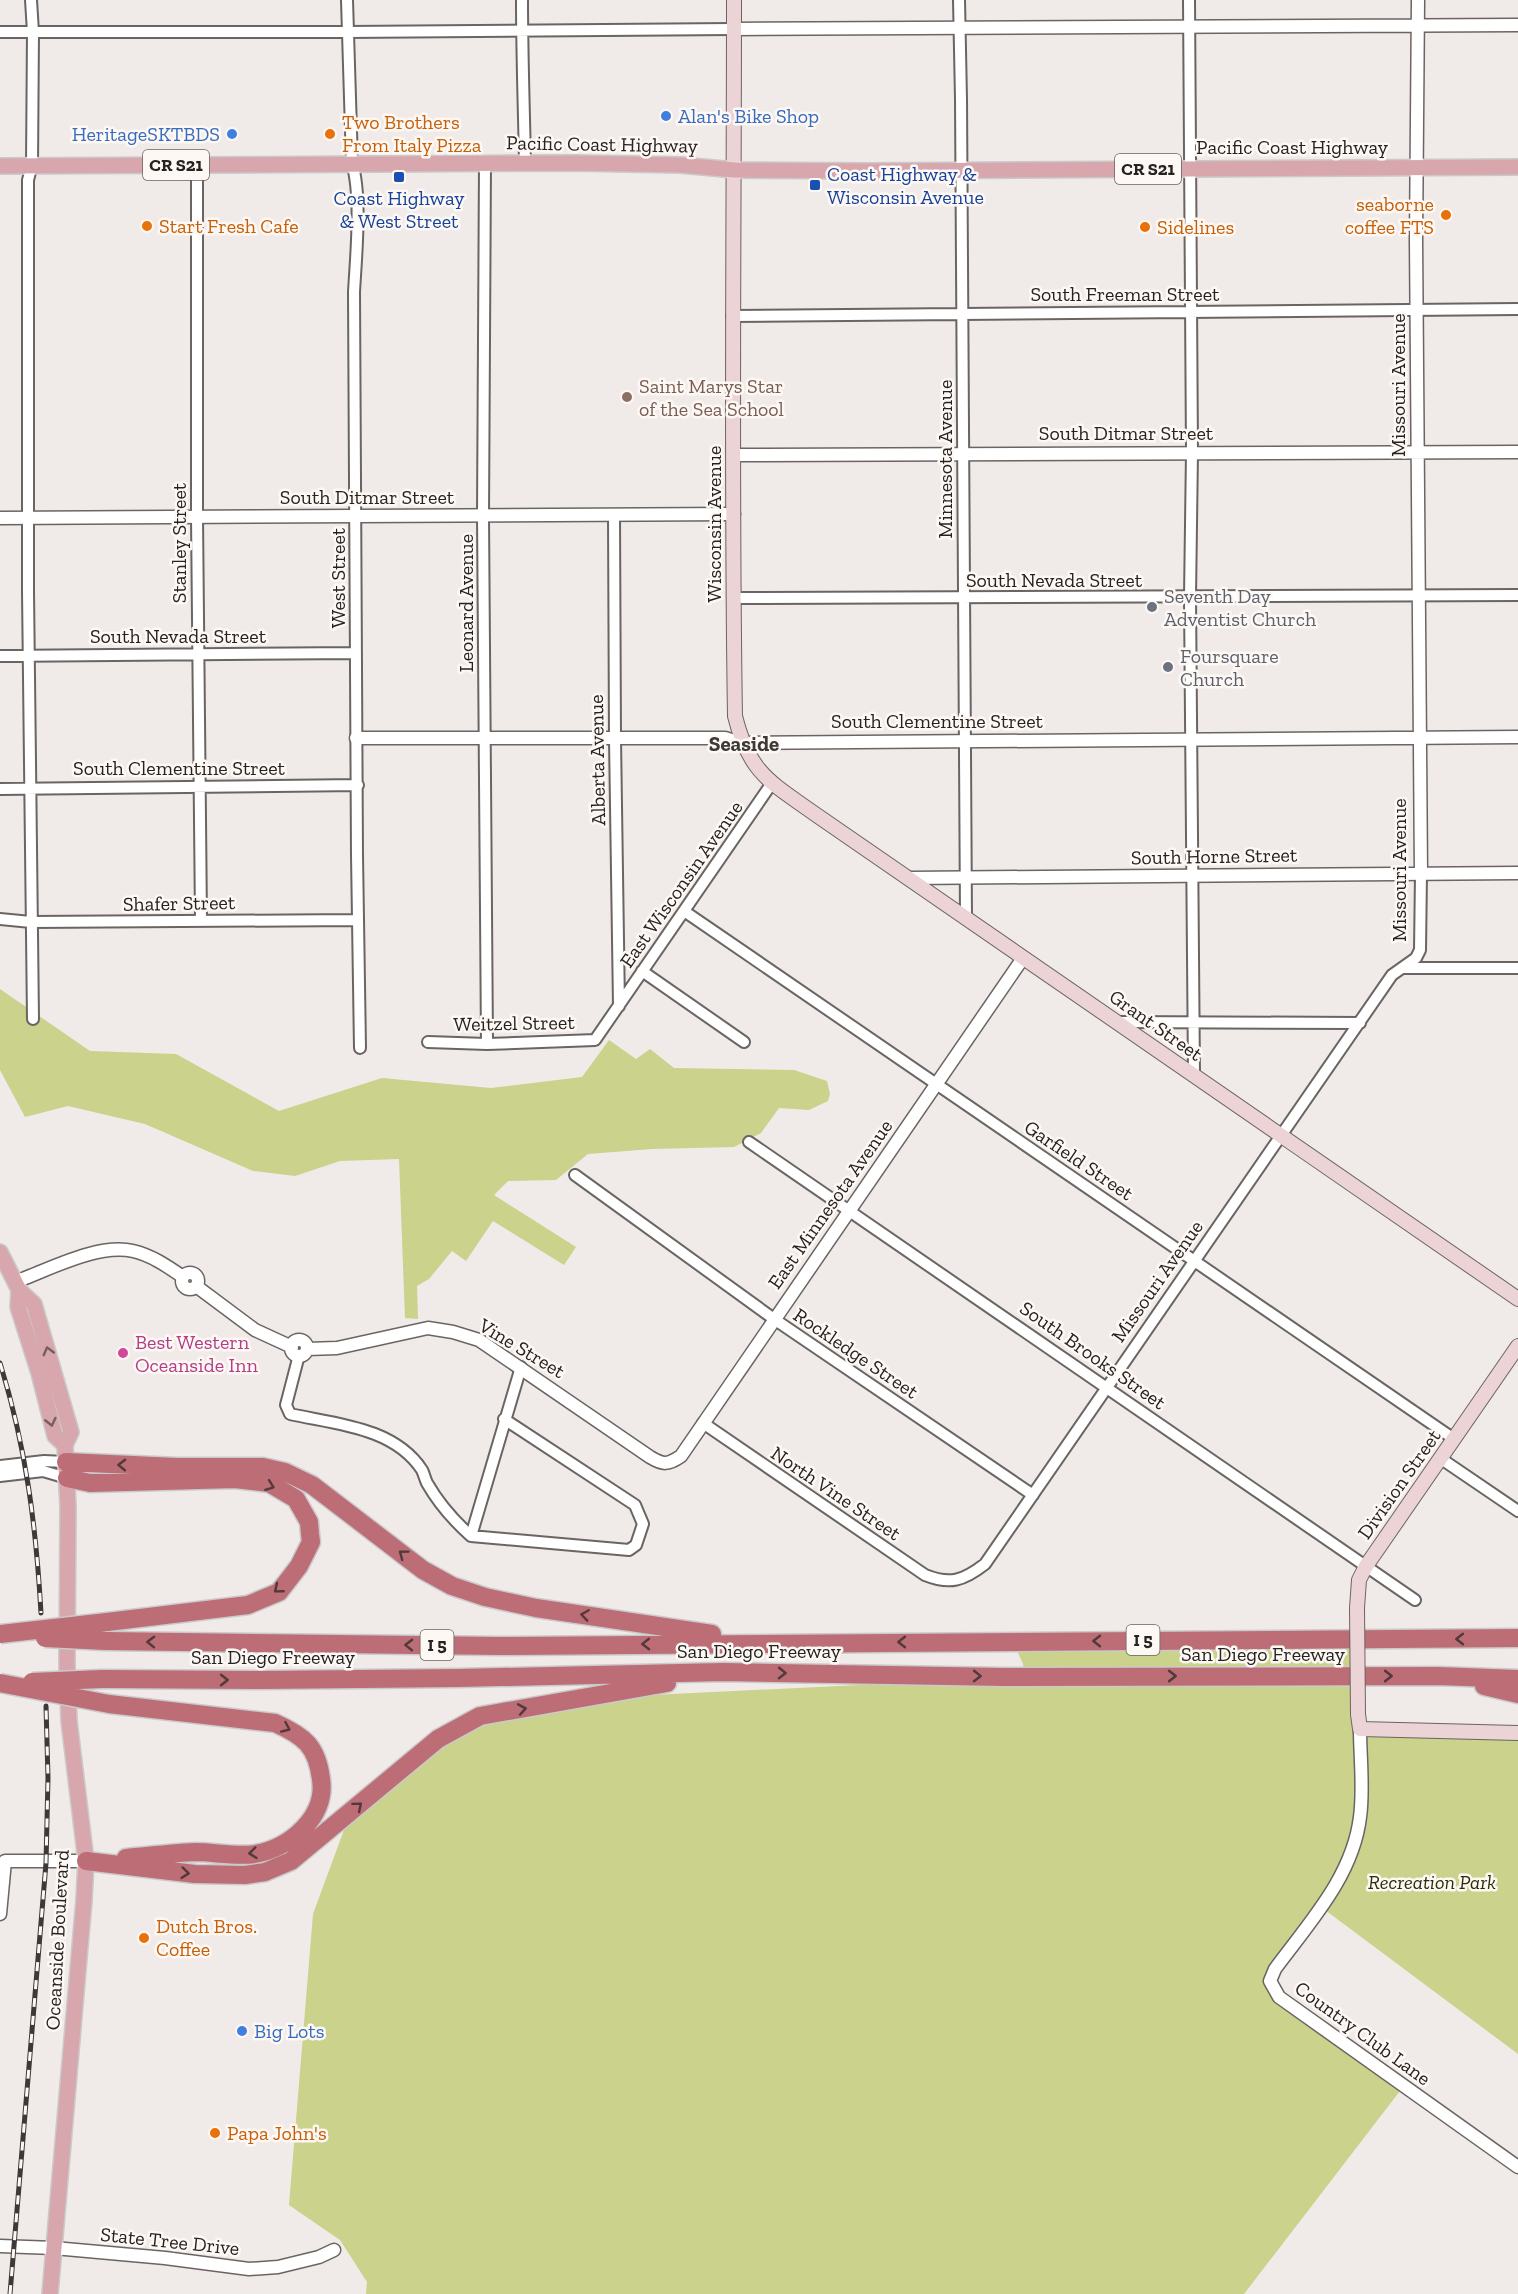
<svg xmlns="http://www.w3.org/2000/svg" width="1518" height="2294" viewBox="0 0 1518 2294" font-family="'Zilla Slab',serif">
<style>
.green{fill:#cad28c}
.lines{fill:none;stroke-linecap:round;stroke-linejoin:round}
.minor-casing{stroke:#6a6562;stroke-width:14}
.tertiary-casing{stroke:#6a6562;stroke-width:15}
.secondary-casing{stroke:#6a6562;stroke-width:16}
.primary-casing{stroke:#cbcaca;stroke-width:18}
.motorway-casing{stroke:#cbcaca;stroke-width:21}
.minor{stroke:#fff;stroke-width:10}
.tertiary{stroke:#fff;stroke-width:12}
.secondary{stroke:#ebd3d6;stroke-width:14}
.primary{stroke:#d7a7ad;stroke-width:15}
.motorway{stroke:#bc6d76;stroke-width:18}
.rail-casing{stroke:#3c3938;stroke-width:5}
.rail{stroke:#fef8f5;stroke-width:3;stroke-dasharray:9;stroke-linecap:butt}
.secondary-bridge-casing{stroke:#6a6562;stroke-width:16;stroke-linecap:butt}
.motorway-bridge-casing{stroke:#cbcaca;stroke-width:21;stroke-linecap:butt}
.secondary-bridge{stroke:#ebd3d6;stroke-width:14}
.motorway-bridge{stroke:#bc6d76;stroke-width:18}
.oneway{stroke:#755e61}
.oneway2{stroke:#52393b}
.shop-dot{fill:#3f7fe0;stroke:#fef8f5;stroke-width:2}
.food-dot{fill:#e8710a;stroke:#fef8f5;stroke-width:2}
.transit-dot{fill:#1a4fb4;stroke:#fef8f5;stroke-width:2}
.education-dot{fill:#8d6e63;stroke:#fef8f5;stroke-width:2}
.worship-dot{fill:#6b7280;stroke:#fef8f5;stroke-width:2}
.hotel-dot{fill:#d1479c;stroke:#fef8f5;stroke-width:2}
.labels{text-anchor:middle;stroke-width:5;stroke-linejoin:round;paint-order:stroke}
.shield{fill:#fef8f5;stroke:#666361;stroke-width:1.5}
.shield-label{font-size:18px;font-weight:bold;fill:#252322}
.shop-label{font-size:20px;fill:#366cbe;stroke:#fef8f5;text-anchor:start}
.food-label{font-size:20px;fill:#c56008;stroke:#fef8f5;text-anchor:start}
.street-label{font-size:20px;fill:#252322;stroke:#fef8f5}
.transit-label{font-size:20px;fill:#164399;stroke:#fef8f5;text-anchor:start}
.education-label{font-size:20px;fill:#785e54;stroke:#fef8f5;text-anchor:start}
.worship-label{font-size:20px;fill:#5b616d;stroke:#fef8f5;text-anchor:start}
.hotel-label{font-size:20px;fill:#b23c85;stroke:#fef8f5;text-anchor:start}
.park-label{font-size:20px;font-style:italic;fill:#2a2d08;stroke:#fef8f5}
.neighbourhood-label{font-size:21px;font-weight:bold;fill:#3d3936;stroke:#fef8f5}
</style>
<rect width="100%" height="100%" fill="#f0ebe8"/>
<path class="green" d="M0 989 90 1051 176 1054 279 1111 382 1078 491 1088 582 1077 609 1040 636 1059 650 1049 674 1068 794 1070 827 1081 830 1094 828 1101 809 1110 779 1108 761 1133 734 1147 652 1149 588 1154 556 1180 508 1181 494 1195 576 1247 564 1265 493 1221 466 1261 452 1251 429 1279 417 1286 418 1319 405 1318 399 1159 340 1161 295 1176 253 1171 145 1124 68 1106 25 1117 0 1070Z
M1011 1637 1355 1638 1366 1727 1518 1733V2054L1321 1907 1272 1984 1403 2087 1244 2294H366L367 2282 340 2240 289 2205 313 1914 348 1819 465 1724 610 1697 1025 1677 1023 1664Z"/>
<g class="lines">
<defs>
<path id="minor" d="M31 0 33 32 32 165 28 180V591L33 1019
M347 0 352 163C362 196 356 256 354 292L357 855 360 1048
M522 0C522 55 524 109 525 163
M959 0 961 99 966 918
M1189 0 1192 452 1190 597 1194 1075
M0 32H347L734 29
M485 163 483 516 487 1044
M197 165V517L201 920
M732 316 1518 309
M614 515 615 739 619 1006
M734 598 1518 595
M0 656 356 653
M0 789 358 785
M684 911 1454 1439
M0 919 31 922 358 920
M1404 968H1518
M642 971 744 1042
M1120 1022 1360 1023
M428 1042 487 1044 595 1040 772 783
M749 1142 1415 1600
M575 1175 774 1319 1033 1495
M299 1355 286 1405 290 1414C335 1424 394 1427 422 1470 424 1474 425 1479 427 1483 439 1504 453 1520 471 1536
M504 1419 635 1505 643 1524 636 1545 629 1550 471 1536 521 1367
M703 1423 925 1575C950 1585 963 1581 985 1564L1392 975 1416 958 1420 950 1421 874
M1440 1458 1518 1511
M0 1466 44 1461 66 1462
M0 1476 43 1471 67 1478"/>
<path id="tertiary" d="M1418 0 1416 240 1421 874
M734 29 1518 25
M734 455 1518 452
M0 518 734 514
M356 738H725L741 743 1518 737
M910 878 1518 873
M182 1281a8 8 0 1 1 16 0a8 8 0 1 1-16 0Z
M15 1282C48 1270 97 1243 133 1251 151 1255 167 1266 183 1277
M196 1286 255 1330 292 1347
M291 1348a8 8 0 1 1 16 0a8 8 0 1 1-16 0Z
M307 1349 337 1348 428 1328 453 1332 479 1340 650 1457C663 1465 668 1465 681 1456L1023 958
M1360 1729C1360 1758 1364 1789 1360 1817 1353 1876 1309 1923 1275 1969L1270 1981 1279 1997 1518 2167
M0 1914 5 1861H86
M0 2246 54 2248 165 2258 249 2269 278 2267 319 2257 334 2250"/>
<path id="secondary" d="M734 0C734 239 731 478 735 716 749 773 770 782 815 814L1518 1299
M1357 1608 1359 1580 1366 1566 1518 1346
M1358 1714 1360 1729 1518 1733"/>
<path id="primary" d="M0 166 576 163 680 165 735 170 870 171 1518 167
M0 1252 19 1290 34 1304 71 1432 65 1445 68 1507 67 1664 69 1721 86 1861 84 1900 50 2294
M19 1290 18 1307 39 1373 55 1436 65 1445"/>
<path id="motorway" d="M66 1462 177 1467H263L285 1472 312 1485 423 1570 452 1586 485 1597 536 1608 712 1634
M67 1478 90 1483 235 1479 269 1483 296 1499 309 1522 310 1534 311 1542 299 1566 279 1592 248 1605 107 1622
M106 1641 500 1646 1518 1638
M102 1679 262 1680 459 1678 723 1672 1003 1677 1438 1676 1518 1679
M1484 1686 1518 1694
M109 1704 275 1723C304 1736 317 1746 321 1779 327 1817 290 1848 255 1854 236 1857 214 1852 195 1852 172 1853 149 1856 126 1858
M86 1861 195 1874 245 1875 265 1872 291 1861 438 1739 480 1716 667 1683"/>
</defs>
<use href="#minor" class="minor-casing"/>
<use href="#tertiary" class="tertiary-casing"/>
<use href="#secondary" class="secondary-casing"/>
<use href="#primary" class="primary-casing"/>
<use href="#motorway" class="motorway-casing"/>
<use href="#minor" class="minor"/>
<use href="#tertiary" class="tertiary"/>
<use href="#secondary" class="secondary"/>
<use href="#primary" class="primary"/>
<use href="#motorway" class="motorway"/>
<defs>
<path id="rail" d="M0 1363C26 1447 36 1525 41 1613
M10 2294 46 1863 48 1778 46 1706"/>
</defs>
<use href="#rail" class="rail-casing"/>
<use href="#rail" class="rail"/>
<defs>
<path id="secondary-bridge" d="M1357 1608 1358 1714"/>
<path id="motorway-bridge" d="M0 1634 107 1622
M45 1638 106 1641
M32 1682 102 1679
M0 1683 109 1704"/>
</defs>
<use href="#secondary-bridge" class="secondary-bridge-casing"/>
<use href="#motorway-bridge" class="motorway-bridge-casing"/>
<use href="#secondary-bridge" class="secondary-bridge"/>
<use href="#motorway-bridge" class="motorway-bridge"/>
</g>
<defs><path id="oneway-chevron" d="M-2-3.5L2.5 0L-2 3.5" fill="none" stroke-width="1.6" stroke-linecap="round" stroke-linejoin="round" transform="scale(1.5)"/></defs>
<g class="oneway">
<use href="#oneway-chevron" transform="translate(48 1351) rotate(-105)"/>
<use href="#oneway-chevron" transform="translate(51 1422) rotate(77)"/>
</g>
<g class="oneway2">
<use href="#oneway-chevron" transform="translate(122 1465) rotate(-179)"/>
<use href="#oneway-chevron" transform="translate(270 1486) rotate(21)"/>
<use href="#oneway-chevron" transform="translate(403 1554) rotate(-143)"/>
<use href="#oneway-chevron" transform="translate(278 1589) rotate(141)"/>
<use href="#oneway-chevron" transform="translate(585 1615) rotate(-172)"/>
<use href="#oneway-chevron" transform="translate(1460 1639) rotate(180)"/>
<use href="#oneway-chevron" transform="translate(1097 1641) rotate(180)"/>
<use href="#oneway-chevron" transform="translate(151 1642) rotate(-179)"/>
<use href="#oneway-chevron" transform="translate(902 1642) rotate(180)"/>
<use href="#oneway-chevron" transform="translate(646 1644) rotate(179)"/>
<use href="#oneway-chevron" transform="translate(409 1645) rotate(-179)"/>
<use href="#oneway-chevron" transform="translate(782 1673) rotate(1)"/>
<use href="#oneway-chevron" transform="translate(977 1676) rotate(1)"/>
<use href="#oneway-chevron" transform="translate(1172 1676)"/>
<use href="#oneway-chevron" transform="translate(1388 1676)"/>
<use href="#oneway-chevron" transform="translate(224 1680)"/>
<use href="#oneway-chevron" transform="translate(522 1709) rotate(-10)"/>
<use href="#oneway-chevron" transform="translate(286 1728) rotate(24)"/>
<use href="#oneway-chevron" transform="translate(358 1806) rotate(-40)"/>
<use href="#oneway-chevron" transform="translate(253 1853) rotate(174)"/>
<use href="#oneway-chevron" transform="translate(185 1873) rotate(6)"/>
</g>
<g class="shop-dot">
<circle cx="666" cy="116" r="6"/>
<circle cx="232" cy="134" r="6"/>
<circle cx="242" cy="2031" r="6"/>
</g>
<g class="food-dot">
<circle cx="330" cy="134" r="6"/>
<circle cx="1446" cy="215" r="6"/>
<circle cx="147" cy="226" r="6"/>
<circle cx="1145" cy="227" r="6"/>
<circle cx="144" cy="1938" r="6"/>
<circle cx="215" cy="2133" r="6"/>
</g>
<g class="transit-dot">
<rect x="393" y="171" width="12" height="12" rx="3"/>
<rect x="809" y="179" width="12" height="12" rx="3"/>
</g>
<circle class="education-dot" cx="627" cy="397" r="6"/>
<g class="worship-dot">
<circle cx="1152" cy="607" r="6"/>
<circle cx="1168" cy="667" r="6"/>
</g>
<circle class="hotel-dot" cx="123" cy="1353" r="6"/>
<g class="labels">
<g class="shield">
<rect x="143" y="150" width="66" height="30" rx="4.5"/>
<rect x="1115" y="154" width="66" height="30" rx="4.5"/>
<rect x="1126.5" y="1625" width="33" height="30" rx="4.5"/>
<rect x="420.5" y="1630" width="33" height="30" rx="4.5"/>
</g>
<g class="shield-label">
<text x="176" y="171">CR S21</text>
<text x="1148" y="175">CR S21</text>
<text x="1143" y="1646">I 5</text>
<text x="437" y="1651">I 5</text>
</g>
<g class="shop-label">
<text x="678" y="123">Alan's Bike Shop</text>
<text x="220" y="141" text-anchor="end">HeritageSKTBDS</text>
<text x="254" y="2038">Big Lots</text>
</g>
<g class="food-label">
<text x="342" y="129">Two Brothers<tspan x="342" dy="23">From Italy Pizza</tspan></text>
<text x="1434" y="211" text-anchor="end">seaborne<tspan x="1434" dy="23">coffee FTS</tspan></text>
<text x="159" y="233">Start Fresh Cafe</text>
<text x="1157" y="234">Sidelines</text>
<text x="156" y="1933">Dutch Bros.<tspan x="156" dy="23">Coffee</tspan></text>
<text x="227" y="2140">Papa John's</text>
</g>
<g class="street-label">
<text transform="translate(602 144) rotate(1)" y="7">Pacific Coast Highway</text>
<text x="1292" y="154">Pacific Coast Highway</text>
<text x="1125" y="301">South Freeman Street</text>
<text transform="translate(1398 385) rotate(-90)" y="7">Missouri Avenue</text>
<text x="1126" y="440">South Ditmar Street</text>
<text transform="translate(945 459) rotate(-90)" y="7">Minnesota Avenue</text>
<text x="367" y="504">South Ditmar Street</text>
<text transform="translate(714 524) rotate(-90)" y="7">Wisconsin Avenue</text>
<text transform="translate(179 543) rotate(-90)" y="7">Stanley Street</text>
<text transform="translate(338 578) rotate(-90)" y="7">West Street</text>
<text x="1054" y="587">South Nevada Street</text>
<text transform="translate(466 603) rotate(-90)" y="7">Leonard Avenue</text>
<text x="178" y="643">South Nevada Street</text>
<text x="937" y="728">South Clementine Street</text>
<text transform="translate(597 760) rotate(-91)" y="7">Alberta Avenue</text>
<text x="179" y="775">South Clementine Street</text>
<text transform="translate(1214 856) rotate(-1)" y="7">South Horne Street</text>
<text transform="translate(1399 870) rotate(-90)" y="7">Missouri Avenue</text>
<text transform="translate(681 884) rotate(-55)" y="7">East Wisconsin Avenue</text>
<text transform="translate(179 903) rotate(-1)" y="7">Shafer Street</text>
<text transform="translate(514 1023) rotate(-1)" y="7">Weitzel Street</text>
<text transform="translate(1156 1025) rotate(35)" y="7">Grant Street</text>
<text transform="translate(1079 1160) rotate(34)" y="7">Garfield Street</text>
<text transform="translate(830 1204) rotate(-55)" y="7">East Minnesota Avenue</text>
<text transform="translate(1157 1281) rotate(-55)" y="7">Missouri Avenue</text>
<text transform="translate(522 1348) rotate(31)" y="7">Vine Street</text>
<text transform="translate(856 1353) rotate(34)" y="7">Rockledge Street</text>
<text transform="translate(1093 1355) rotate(35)" y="7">South Brooks Street</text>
<text transform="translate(1399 1484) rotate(-55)" y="7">Division Street</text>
<text transform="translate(836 1493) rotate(34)" y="7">North Vine Street</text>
<text x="759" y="1658">San Diego Freeway</text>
<text x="1263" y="1661">San Diego Freeway</text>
<text x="273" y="1664">San Diego Freeway</text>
<text transform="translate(57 1940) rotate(-87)" y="7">Oceanside Boulevard</text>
<text transform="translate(1363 2033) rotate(36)" y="7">Country Club Lane</text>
<text transform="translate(170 2241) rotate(6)" y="7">State Tree Drive</text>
</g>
<g class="transit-label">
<text x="827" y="181">Coast Highway &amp;<tspan x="827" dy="23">Wisconsin Avenue</tspan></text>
<text x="399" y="205" text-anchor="middle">Coast Highway<tspan x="399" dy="23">&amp; West Street</tspan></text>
</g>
<g class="education-label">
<text x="639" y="393">Saint Marys Star<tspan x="639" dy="23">of the Sea School</tspan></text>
</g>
<g class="worship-label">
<text x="1164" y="603">Seventh Day<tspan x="1164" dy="23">Adventist Church</tspan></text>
<text x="1180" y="663">Foursquare<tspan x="1180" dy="23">Church</tspan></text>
</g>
<g class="hotel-label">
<text x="135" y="1349">Best Western<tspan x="135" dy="23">Oceanside Inn</tspan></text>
</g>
<g class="park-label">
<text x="1432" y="1889">Recreation Park</text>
</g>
<g class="neighbourhood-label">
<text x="744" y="751">Seaside</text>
</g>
</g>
</svg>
